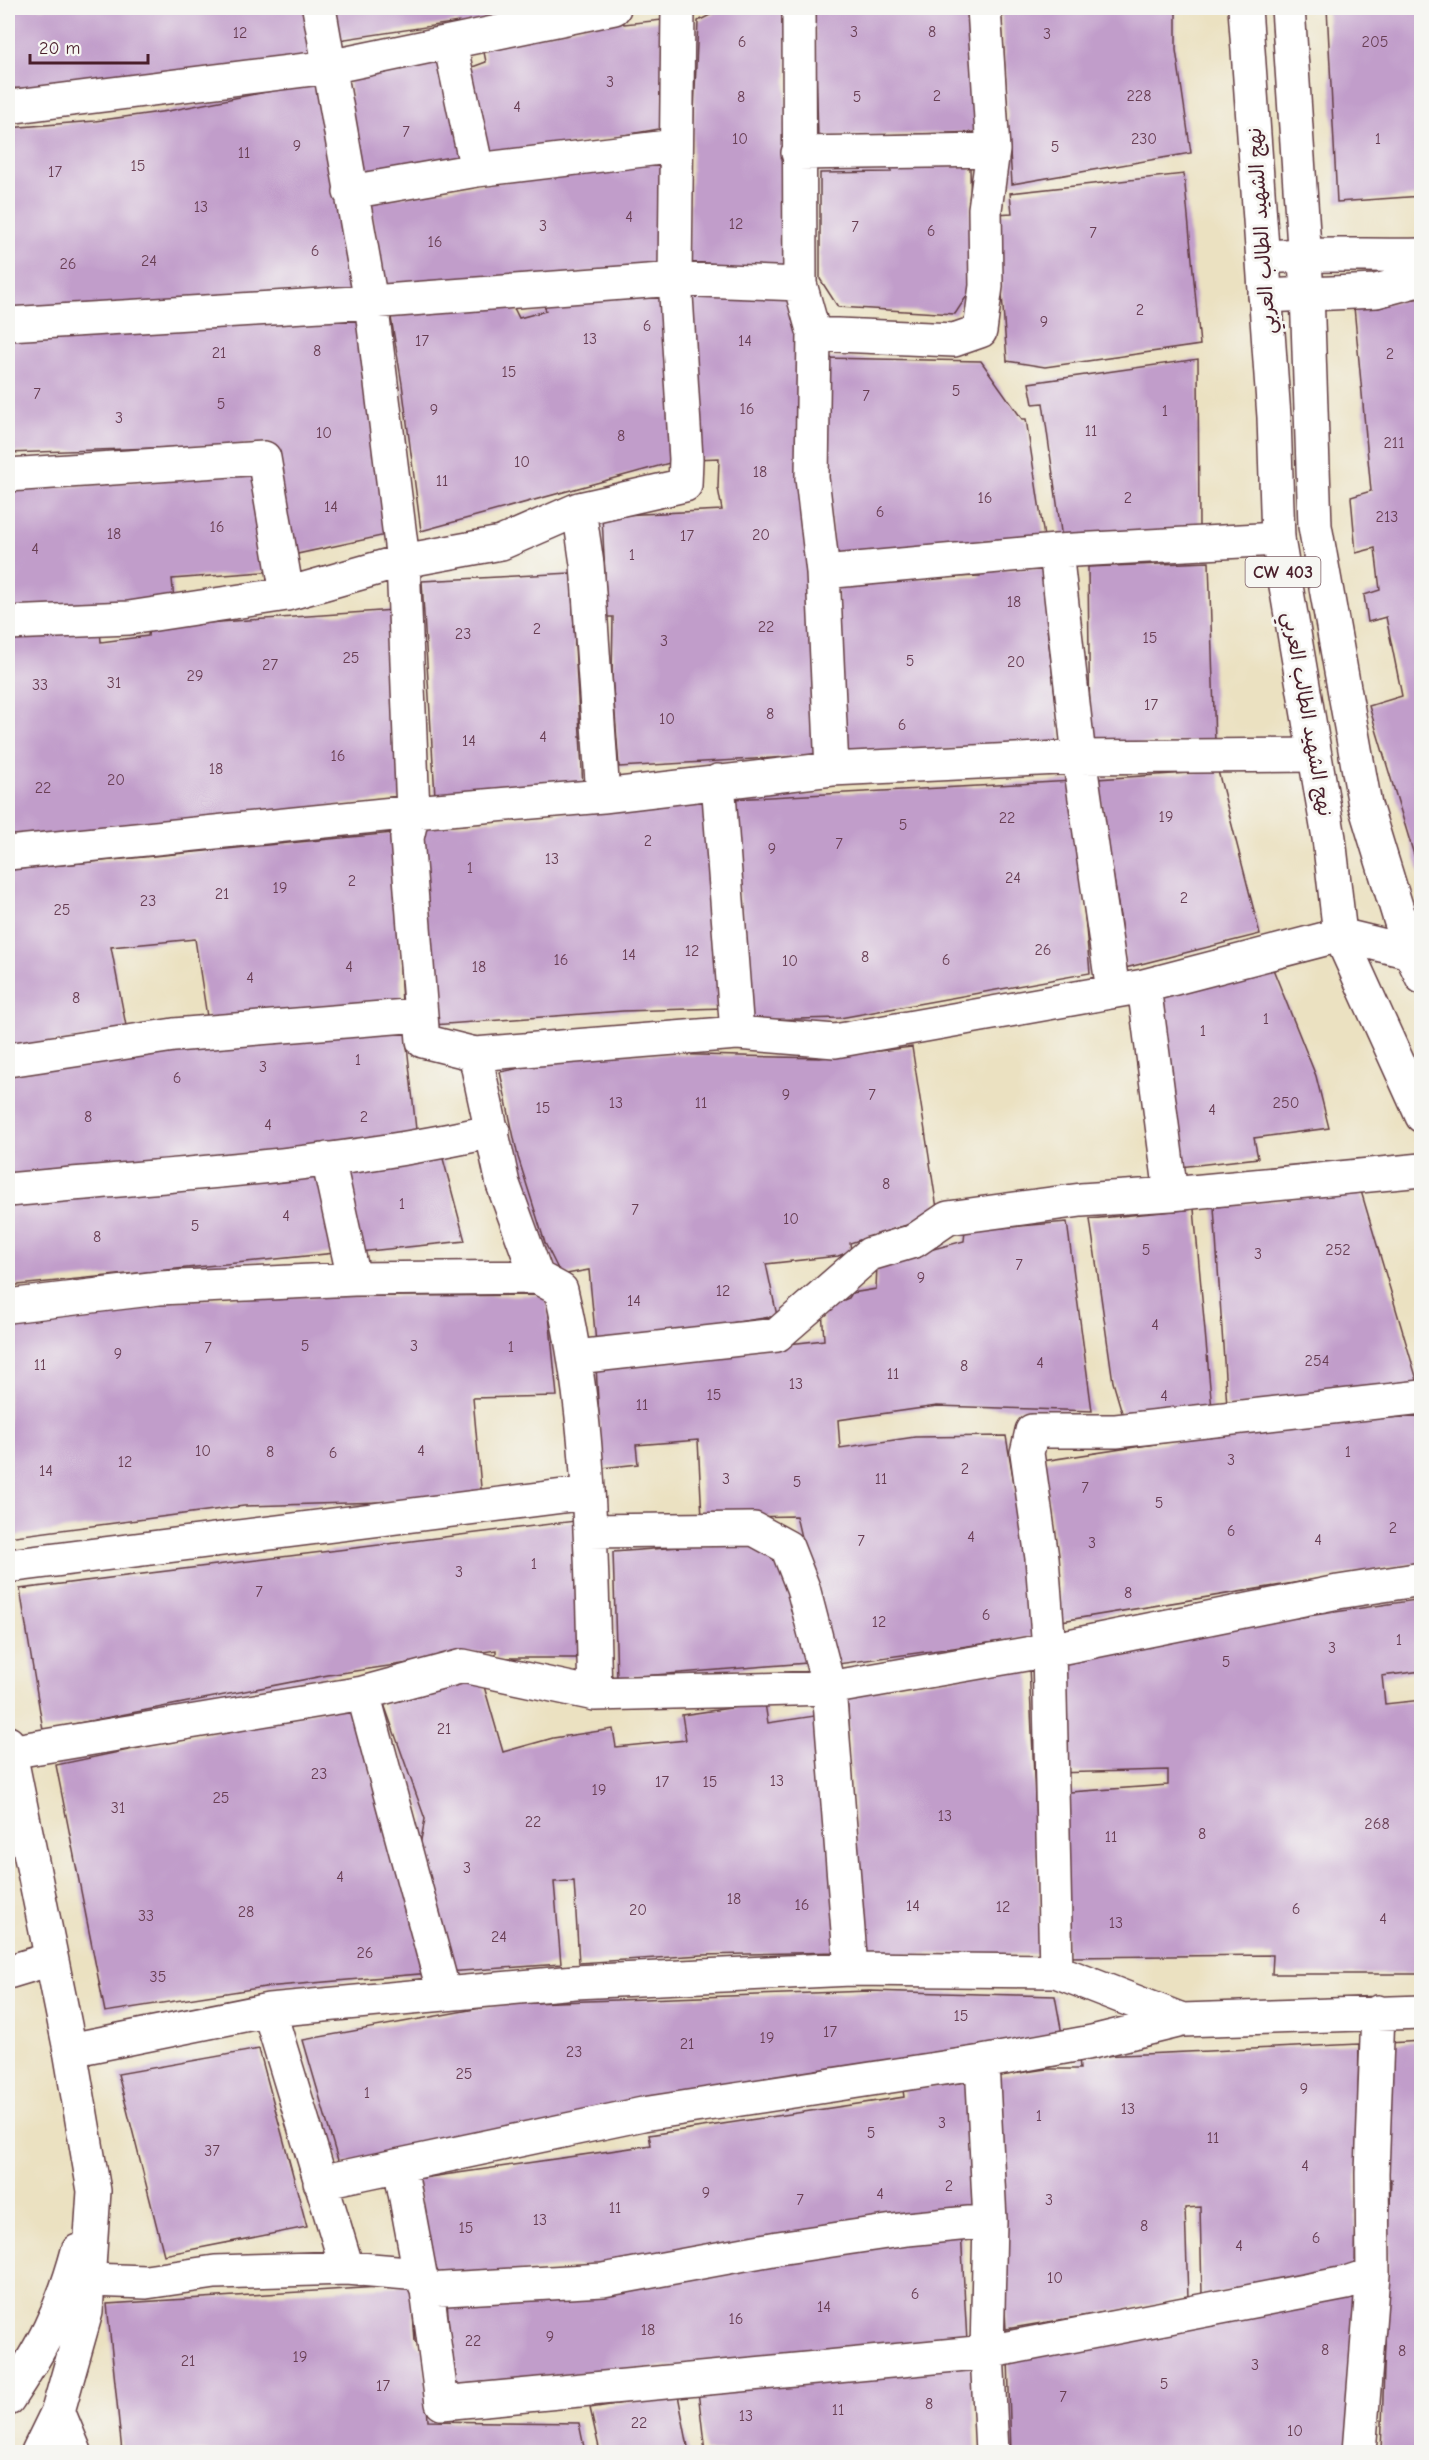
<svg xmlns="http://www.w3.org/2000/svg" width="1429" height="2460" viewBox="0 0 1429 2460" font-family="'Comic Neue','Playpen Sans Arabic',sans-serif">
<style>
.building{fill:#c19dca}
.lines{fill:none;stroke-linecap:round;stroke-linejoin:round}
.minor-casing{stroke:#623c42;stroke-width:36}
.major-casing{stroke:#623c42;stroke-width:36}
.minor{stroke:#fff;stroke-width:33}
.major{stroke:#fff;stroke-width:33}
.labels{text-anchor:middle;stroke-width:6;stroke-linejoin:round;paint-order:stroke}
.number-label{font-size:16px;fill:#683e53}
.shield{fill:#f6f6f2;stroke:#7e6067;stroke-width:1.5}
.shield-label{font-size:18px;font-weight:bold;fill:#4a1f2b}
.street-label{font-size:20px;fill:#4a1f2b;stroke:#f6f6f2}
</style>
<rect width="100%" height="100%" fill="#f6f6f2"/>
<filter id="ink" filterUnits="userSpaceOnUse"><feTurbulence type="fractalNoise" baseFrequency=".0167" numOctaves="2"/><feDisplacementMap in="SourceGraphic" scale="12" xChannelSelector="R" yChannelSelector="G"/><feConvolveMatrix kernelMatrix="1 2 1 2 8 2 1 2 1" color-interpolation-filters="sRGB"/></filter>
<filter id="wash" filterUnits="userSpaceOnUse"><feTurbulence type="fractalNoise" baseFrequency=".008" numOctaves="4" result="noise"/><feDisplacementMap in="SourceGraphic" scale="24" xChannelSelector="R" yChannelSelector="G"/><feGaussianBlur stdDeviation="1.35" result="paint"/><feColorMatrix in="noise" values="0 0 0 0 0 0 0 0 0 0 0 0 0 0 0 0 0 1.4 0 .05"/><feComposite in="paint" operator="in"/></filter>
<g filter="url(#wash)">
<rect width="100%" height="100%" fill="#ebe1c1"/>
<g id="blocks">
<path class="building" d="M8 8H307L316 56 65 90 8 88Z
M334 8H559L458 28V22L339 40Z
M752 8H787L783 275 687 272 698 21 716 12 752 11Z
M788 8H970L980 132 818 137 815 28Z
M1001 8H1176V50L1191 153 1012 184Z
M1327 8H1422V196L1337 202Z
M620 18 624 24 662 20 665 128 484 159 467 69 486 62 483 47Z
M444 54 466 162 361 180 347 100 351 95 348 76Z
M317 82 353 299 8 316V128L95 121 168 111Z
M663 158 668 264 385 293 370 201Z
M891 165 970 166 972 288 955 314 838 307 820 279V173L891 172Z
M1184 174 1200 345 1045 367 1007 361 996 214 1012 213 1010 193Z
M687 290 781 292 799 318 824 755 619 767 612 675 613 617H607L602 516 722 510 718 488 719 458 695 459Z
M669 292 677 461 421 531 402 384 390 311 512 304 519 318 546 311 544 304Z
M1422 298V878H1421L1369 706 1402 696 1386 617 1368 622 1364 595 1380 590 1375 548 1356 553 1351 497 1371 491 1354 307Z
M359 312 386 535 288 556 272 444 8 453V334Z
M822 358 981 361 1022 419H1026L1044 537 991 545 990 540 833 563Z
M1198 359 1199 529 1062 539 1043 403 1033 404 1029 383Z
M261 472 276 571 172 579 174 600 8 609V491Z
M1209 562 1215 742 1090 745 1088 567Z
M1044 568 1051 627 1047 628 1061 744 840 755 837 581 980 576V570Z
M571 573 583 788 435 796 422 581Z
M394 610 403 798 8 843V636L100 630 101 642 148 636 149 627Z
M1218 771 1260 934 1125 968 1120 916 1097 779Z
M1073 781 1090 973 840 1018 750 1020 732 799Z
M707 798 723 1008 623 1011 433 1025 418 828Z
M393 833 402 1004 208 1023 195 939 111 947 127 1031 8 1050V870Z
M1273 969 1316 1076 1329 1128 1254 1138 1258 1158 1180 1167 1162 992Z
M405 1027 417 1139 8 1176V1074L214 1038Z
M912 1047 938 1215 850 1243 851 1251 838 1256 766 1264 777 1316 596 1343 589 1270 561 1275 545 1243 518 1157 500 1072 618 1049 619 1053 820 1058Z
M441 1151 465 1241 359 1252 340 1164Z
M319 1168 335 1253 8 1286V1203Z
M1361 1191 1420 1390 1227 1407 1214 1207Z
M1194 1209 1212 1409 1123 1416 1113 1382 1090 1219Z
M1067 1222 1092 1411 937 1406 838 1420 840 1448 915 1437 1006 1436 1040 1636 831 1665 796 1516 702 1518 698 1440 636 1445 638 1464 602 1468 596 1366 824 1340 822 1309 849 1298 852 1293 876 1289 877 1264 964 1241 965 1231Z
M547 1295 557 1396 473 1398 482 1499 244 1506 8 1537V1323L159 1301 257 1297Z
M1422 1416V1562L1061 1621V1584L1043 1461 1294 1423Z
M575 1521 582 1658H496V1650L328 1675 43 1730 20 1589Z
M747 1542 783 1564 807 1663 617 1678 613 1552Z
M1422 1599V1671L1382 1676 1385 1704 1422 1700V1974H1272L1273 1955 1067 1957 1056 1793 1168 1785V1770L1053 1773 1062 1662 1287 1616 1295 1618Z
M1029 1666 1042 1954H863L847 1695Z
M481 1676 503 1752 553 1738 613 1729 616 1747 686 1740 682 1715 765 1703 768 1723 821 1715 839 1952 702 1955 579 1963 574 1881 554 1882 561 1964 447 1972 420 1845 425 1819 384 1704Z
M352 1704 431 1973 265 1987 105 2012 56 1765Z
M869 1991 1055 1996 1062 2034 339 2164 303 2040 503 2004Z
M1422 2041V2452H1381L1391 2179 1386 2178 1388 2043Z
M1359 2044 1355 2270 1202 2295 1200 2207 1185 2208 1188 2298 1006 2329 992 2077 1046 2069H1080L1079 2057Z
M259 2049 307 2227 164 2255 118 2074Z
M975 2081 982 2213 663 2257 434 2281 416 2179 651 2145 649 2135 904 2097 903 2090Z
M961 2230 967 2342 452 2385 447 2298Z
M411 2285 415 2342 424 2351 428 2421 579 2423 585 2452H122L107 2304Z
M1355 2288 1350 2452H1011L1008 2359Z
M971 2361 976 2452H705L698 2391Z
M678 2395 689 2452H600L590 2408Z"/>
</g>
</g>
<g filter="url(#ink)">
<use href="#blocks" fill-opacity="0" stroke="#623c42" stroke-width="1.5"/>
<g class="lines">
<defs>
<path id="minor" d="M319 8 371 302 403 561 413 812 407 838 423 1041 475 1054 737 1033 835 1041 1144 986 1340 935 1410 952 1422 949
M799 8 800 284 814 334 812 478 823 572 832 769
M450 43 477 170
M8 107 329 67 614 8
M798 153 993 150
M350 192 477 170 676 146
M1263 257C1315 253 1369 256 1422 255
M1265 296 1376 291 1422 279
M8 324 371 302 675 279 800 284
M814 334 954 340 980 331 986 286 985 209 993 150 984 8
M8 475 264 458 287 594
M579 509 685 485 686 459 675 279 678 8
M1056 551 1079 757 1113 991
M823 572 1056 551 1278 539
M8 623 129 618 287 594 403 561 501 543 579 509 587 564 603 796 832 769 1079 757 1314 755
M718 781 737 1033
M8 853 413 812 603 796
M1144 986 1171 1194
M475 1054 503 1184 537 1277 561 1290C592 1420 591 1561 595 1694
M8 1060 174 1035 419 1015
M328 1159 354 1279
M8 1190C169 1174 335 1167 493 1131
M8 1306 159 1288 354 1279 537 1277
M576 1357 777 1335 870 1254 914 1241 948 1218 1081 1200 1171 1194 1422 1170
M590 1531 754 1529 787 1547 803 1588 829 1688 851 1969
M8 1566 587 1493
M363 1693 444 1993
M9 1752 363 1693 463 1666 595 1694 829 1688 1049 1650 1338 1592 1422 1579
M1056 1971 1049 1650 1042 1558 1027 1453 1032 1431H1116L1422 1397
M8 1972 51 1959
M269 2010 347 2268
M70 2050 269 2010 575 1982 851 1969 1056 1971 1182 2020 1422 2012
M982 2062 990 2221 987 2352 992 2452
M400 2166 420 2274 427 2290 442 2403 987 2352 1346 2283 1373 2274 1372 2173 1378 2012
M320 2182 643 2114 982 2062 1092 2042 1182 2020
M90 2280 146 2282 215 2272 347 2268 420 2274
M427 2290 603 2280 778 2248 907 2229 990 2221
M58 2411 75 2452
M1359 2452 1373 2274"/>
<path id="major" d="M1245 8 1274 417 1278 539 1329 838 1340 935 1422 1116
M1288 8 1307 292 1315 526 1365 805 1410 952 1422 977
M8 1743 70 2050 94 2191 86 2312 58 2411 38 2452
M8 2399C42 2348 62 2311 78 2251"/>
</defs>
<use href="#minor" class="minor-casing"/>
<use href="#major" class="major-casing"/>
<use href="#minor" class="minor"/>
<use href="#major" class="major"/>
</g>
</g>
<g class="labels">
<g class="number-label">
<text x="854" y="37">3</text>
<text x="932" y="37">8</text>
<text x="240" y="38">12</text>
<text x="1047" y="39">3</text>
<text x="742" y="47">6</text>
<text x="1375" y="47">205</text>
<text x="610" y="87">3</text>
<text x="937" y="101">2</text>
<text x="1139" y="101">228</text>
<text x="741" y="102">8</text>
<text x="857" y="102">5</text>
<text x="517" y="112">4</text>
<text x="406" y="137">7</text>
<text x="740" y="144">10</text>
<text x="1144" y="144">230</text>
<text x="1378" y="144">1</text>
<text x="297" y="151">9</text>
<text x="1055" y="152">5</text>
<text x="244" y="158">11</text>
<text x="138" y="171">15</text>
<text x="55" y="177">17</text>
<text x="201" y="212">13</text>
<text x="629" y="222">4</text>
<text x="736" y="229">12</text>
<text x="543" y="231">3</text>
<text x="855" y="232">7</text>
<text x="931" y="236">6</text>
<text x="1093" y="238">7</text>
<text x="435" y="247">16</text>
<text x="315" y="256">6</text>
<text x="149" y="266">24</text>
<text x="68" y="269">26</text>
<text x="1140" y="315">2</text>
<text x="1044" y="327">9</text>
<text x="647" y="331">6</text>
<text x="590" y="344">13</text>
<text x="422" y="346">17</text>
<text x="745" y="346">14</text>
<text x="317" y="356">8</text>
<text x="219" y="358">21</text>
<text x="1390" y="359">2</text>
<text x="509" y="377">15</text>
<text x="956" y="396">5</text>
<text x="37" y="399">7</text>
<text x="866" y="401">7</text>
<text x="221" y="409">5</text>
<text x="747" y="414">16</text>
<text x="434" y="415">9</text>
<text x="1165" y="416">1</text>
<text x="119" y="423">3</text>
<text x="1091" y="436">11</text>
<text x="324" y="438">10</text>
<text x="621" y="441">8</text>
<text x="1394" y="448">211</text>
<text x="522" y="467">10</text>
<text x="760" y="477">18</text>
<text x="442" y="486">11</text>
<text x="985" y="503">16</text>
<text x="1128" y="503">2</text>
<text x="331" y="512">14</text>
<text x="880" y="517">6</text>
<text x="1387" y="522">213</text>
<text x="217" y="532">16</text>
<text x="114" y="539">18</text>
<text x="761" y="540">20</text>
<text x="687" y="541">17</text>
<text x="35" y="554">4</text>
<text x="632" y="560">1</text>
<text x="1014" y="607">18</text>
<text x="766" y="632">22</text>
<text x="537" y="634">2</text>
<text x="463" y="639">23</text>
<text x="1150" y="643">15</text>
<text x="664" y="646">3</text>
<text x="351" y="663">25</text>
<text x="910" y="666">5</text>
<text x="1016" y="667">20</text>
<text x="270" y="670">27</text>
<text x="195" y="681">29</text>
<text x="114" y="688">31</text>
<text x="40" y="690">33</text>
<text x="1151" y="710">17</text>
<text x="770" y="719">8</text>
<text x="667" y="724">10</text>
<text x="902" y="730">6</text>
<text x="543" y="742">4</text>
<text x="469" y="746">14</text>
<text x="338" y="761">16</text>
<text x="216" y="774">18</text>
<text x="116" y="785">20</text>
<text x="43" y="793">22</text>
<text x="1166" y="822">19</text>
<text x="1007" y="823">22</text>
<text x="903" y="830">5</text>
<text x="648" y="846">2</text>
<text x="839" y="849">7</text>
<text x="772" y="854">9</text>
<text x="552" y="864">13</text>
<text x="470" y="873">1</text>
<text x="1013" y="883">24</text>
<text x="352" y="886">2</text>
<text x="280" y="893">19</text>
<text x="222" y="899">21</text>
<text x="1184" y="903">2</text>
<text x="148" y="906">23</text>
<text x="62" y="915">25</text>
<text x="1043" y="955">26</text>
<text x="692" y="956">12</text>
<text x="629" y="960">14</text>
<text x="865" y="962">8</text>
<text x="561" y="965">16</text>
<text x="946" y="965">6</text>
<text x="790" y="966">10</text>
<text x="349" y="972">4</text>
<text x="479" y="972">18</text>
<text x="250" y="983">4</text>
<text x="76" y="1003">8</text>
<text x="1266" y="1024">1</text>
<text x="1203" y="1036">1</text>
<text x="358" y="1065">1</text>
<text x="263" y="1072">3</text>
<text x="177" y="1083">6</text>
<text x="786" y="1100">9</text>
<text x="872" y="1100">7</text>
<text x="616" y="1108">13</text>
<text x="701" y="1108">11</text>
<text x="1286" y="1108">250</text>
<text x="543" y="1113">15</text>
<text x="1212" y="1115">4</text>
<text x="88" y="1122">8</text>
<text x="364" y="1122">2</text>
<text x="268" y="1130">4</text>
<text x="886" y="1189">8</text>
<text x="402" y="1209">1</text>
<text x="635" y="1215">7</text>
<text x="286" y="1221">4</text>
<text x="791" y="1224">10</text>
<text x="195" y="1231">5</text>
<text x="97" y="1242">8</text>
<text x="1146" y="1255">5</text>
<text x="1338" y="1255">252</text>
<text x="1258" y="1259">3</text>
<text x="1019" y="1270">7</text>
<text x="921" y="1283">9</text>
<text x="723" y="1296">12</text>
<text x="634" y="1306">14</text>
<text x="1155" y="1330">4</text>
<text x="305" y="1351">5</text>
<text x="414" y="1351">3</text>
<text x="511" y="1352">1</text>
<text x="208" y="1353">7</text>
<text x="118" y="1359">9</text>
<text x="1317" y="1366">254</text>
<text x="1040" y="1368">4</text>
<text x="40" y="1370">11</text>
<text x="964" y="1371">8</text>
<text x="893" y="1379">11</text>
<text x="796" y="1389">13</text>
<text x="714" y="1400">15</text>
<text x="1164" y="1401">4</text>
<text x="642" y="1410">11</text>
<text x="203" y="1456">10</text>
<text x="421" y="1456">4</text>
<text x="270" y="1457">8</text>
<text x="1348" y="1457">1</text>
<text x="333" y="1458">6</text>
<text x="1231" y="1465">3</text>
<text x="125" y="1467">12</text>
<text x="965" y="1474">2</text>
<text x="46" y="1476">14</text>
<text x="726" y="1484">3</text>
<text x="881" y="1484">11</text>
<text x="797" y="1487">5</text>
<text x="1085" y="1493">7</text>
<text x="1159" y="1508">5</text>
<text x="1393" y="1533">2</text>
<text x="1231" y="1536">6</text>
<text x="971" y="1542">4</text>
<text x="1318" y="1545">4</text>
<text x="861" y="1546">7</text>
<text x="1092" y="1548">3</text>
<text x="534" y="1569">1</text>
<text x="459" y="1577">3</text>
<text x="259" y="1597">7</text>
<text x="1128" y="1598">8</text>
<text x="986" y="1620">6</text>
<text x="879" y="1627">12</text>
<text x="1399" y="1645">1</text>
<text x="1332" y="1653">3</text>
<text x="1226" y="1667">5</text>
<text x="444" y="1734">21</text>
<text x="319" y="1779">23</text>
<text x="777" y="1786">13</text>
<text x="662" y="1787">17</text>
<text x="710" y="1787">15</text>
<text x="599" y="1795">19</text>
<text x="221" y="1803">25</text>
<text x="118" y="1813">31</text>
<text x="945" y="1821">13</text>
<text x="533" y="1827">22</text>
<text x="1377" y="1829">268</text>
<text x="1202" y="1839">8</text>
<text x="1111" y="1842">11</text>
<text x="467" y="1873">3</text>
<text x="340" y="1882">4</text>
<text x="734" y="1904">18</text>
<text x="802" y="1910">16</text>
<text x="913" y="1911">14</text>
<text x="1003" y="1912">12</text>
<text x="1296" y="1914">6</text>
<text x="638" y="1915">20</text>
<text x="246" y="1917">28</text>
<text x="146" y="1921">33</text>
<text x="1383" y="1924">4</text>
<text x="1116" y="1928">13</text>
<text x="499" y="1942">24</text>
<text x="365" y="1958">26</text>
<text x="158" y="1982">35</text>
<text x="961" y="2021">15</text>
<text x="830" y="2037">17</text>
<text x="767" y="2043">19</text>
<text x="687" y="2049">21</text>
<text x="574" y="2057">23</text>
<text x="464" y="2079">25</text>
<text x="1304" y="2094">9</text>
<text x="367" y="2098">1</text>
<text x="1128" y="2114">13</text>
<text x="1039" y="2121">1</text>
<text x="942" y="2128">3</text>
<text x="871" y="2138">5</text>
<text x="1213" y="2143">11</text>
<text x="212" y="2156">37</text>
<text x="1305" y="2171">4</text>
<text x="949" y="2191">2</text>
<text x="706" y="2198">9</text>
<text x="880" y="2199">4</text>
<text x="800" y="2205">7</text>
<text x="1049" y="2205">3</text>
<text x="615" y="2213">11</text>
<text x="540" y="2225">13</text>
<text x="1144" y="2231">8</text>
<text x="466" y="2233">15</text>
<text x="1316" y="2243">6</text>
<text x="1239" y="2251">4</text>
<text x="1055" y="2283">10</text>
<text x="915" y="2299">6</text>
<text x="824" y="2312">14</text>
<text x="736" y="2324">16</text>
<text x="648" y="2335">18</text>
<text x="550" y="2342">9</text>
<text x="473" y="2346">22</text>
<text x="1325" y="2355">8</text>
<text x="1402" y="2356">8</text>
<text x="300" y="2362">19</text>
<text x="188" y="2366">21</text>
<text x="1255" y="2370">3</text>
<text x="1164" y="2389">5</text>
<text x="383" y="2391">17</text>
<text x="1063" y="2402">7</text>
<text x="929" y="2409">8</text>
<text x="838" y="2415">11</text>
<text x="746" y="2421">13</text>
<text x="639" y="2428">22</text>
<text x="1295" y="2436">10</text>
</g>
<rect class="shield" x="1245.5" y="557" width="75" height="30" rx="4.5"/>
<g class="shield-label">
<text x="1283" y="578">CW 403</text>
</g>
<g class="street-label">
<text transform="translate(1261 231) rotate(-94)" y="7">نهج الشهيد الطالب العربي</text>
<text transform="translate(1308 714) rotate(80)" y="7">نهج الشهيد الطالب العربي</text>
</g>
</g>
<rect width="1429" height="2460" fill="none" stroke="#f6f6f2" stroke-width="30"/>
<path d="M30 54v9h118v-9" fill="none" stroke="#4a1f2b" stroke-width="3"/>
<text x="39" y="54" font-size="18" fill="#4a1f2b" stroke="#f6f6f2" stroke-width="4.5" paint-order="stroke">20 m</text>
</svg>
